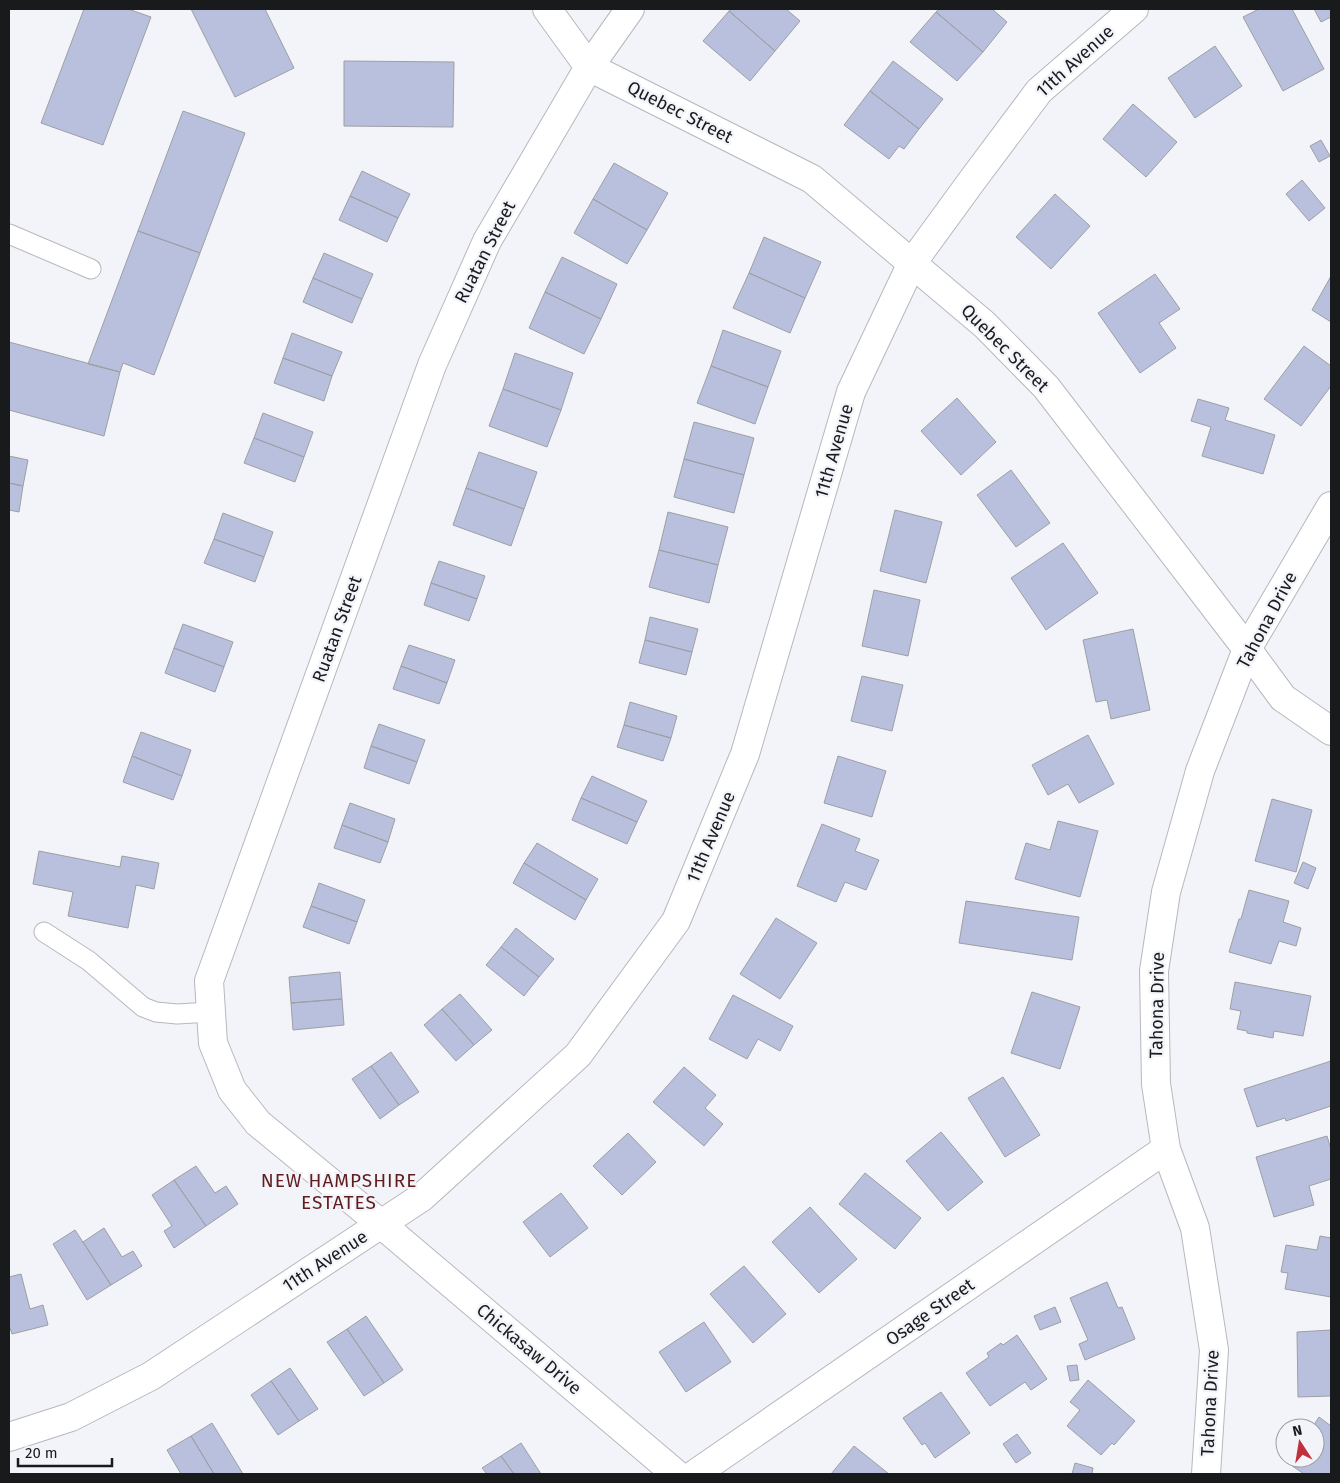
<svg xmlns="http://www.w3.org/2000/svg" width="1340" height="1483" viewBox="0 0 1340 1483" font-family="'Fira Sans',sans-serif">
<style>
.building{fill:#b8c0dd;stroke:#9e9fa4}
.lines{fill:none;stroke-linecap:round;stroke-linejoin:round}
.service-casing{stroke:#b6b8bd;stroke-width:21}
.minor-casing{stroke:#b6b8bd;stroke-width:30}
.service{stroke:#fff;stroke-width:19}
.minor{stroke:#fff;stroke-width:28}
.labels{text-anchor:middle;stroke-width:4.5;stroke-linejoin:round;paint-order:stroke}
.street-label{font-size:18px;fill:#191a1b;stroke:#f2f4fa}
.neighbourhood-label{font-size:19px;letter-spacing:1px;fill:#611c1e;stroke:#f2f4fa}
</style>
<rect width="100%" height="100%" fill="#f2f4fa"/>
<path class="building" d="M84 9H128L151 17 103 145 41 123Z
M191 9H265L294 68 235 97Z
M731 9H786L800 21 775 51 729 11Z
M939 9H992L1007 22 983 52 936 12Z
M1259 9H1292L1324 69 1283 91 1243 17Z
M1314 9H1331V17L1321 22Z
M729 11 775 51 750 81 703 41Z
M936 12 983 52 957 81 910 42Z
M1215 46 1242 86 1195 118 1168 78Z
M344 61 454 62 453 127 344 126Z
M893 61 943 99 919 129 870 91Z
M870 91 919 129 904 149 899 146 889 159 844 125Z
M1133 104 1177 142 1146 177 1103 139Z
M183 111 245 133 200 253 138 231Z
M1321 140 1330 156 1319 162 1310 146Z
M614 163 668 193 647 230 593 199Z
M362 171 410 194 398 218 350 196Z
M1302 180 1325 208 1309 221 1286 194Z
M1055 194 1090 226 1051 269 1016 237Z
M350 196 398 218 387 242 339 220Z
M593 199 647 230 627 264 574 233Z
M138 231 200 253 154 375 123 363 120 372 88 364Z
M764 237 821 262 805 298 749 273Z
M324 253 373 274 362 299 313 278Z
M562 257 617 284 601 319 545 292Z
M749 273 805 298 790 333 733 308Z
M1155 274 1180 309 1159 323 1176 348 1140 373 1098 313Z
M1331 276V322L1312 310Z
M313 278 362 299 352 323 303 302Z
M545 292 601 319 584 354 529 328Z
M723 330 781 351 768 387 711 366Z
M292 333 342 352 332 376 283 358Z
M9 342 120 372 104 436 9 410Z
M1304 346 1331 366V386L1301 426 1264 399Z
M515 353 573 373 561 410 503 389Z
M283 358 332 376 324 401 274 383Z
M711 366 768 387 755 424 697 403Z
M503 389 561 410 547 447 489 426Z
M957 398 996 442 961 475 921 431Z
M1198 399 1229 408 1225 420 1275 435 1263 474 1202 456 1211 427 1191 421Z
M263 413 313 432 304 457 254 438Z
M694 422 754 438 744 475 684 459Z
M254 438 304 457 295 482 244 463Z
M479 452 537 472 524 509 466 488Z
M9 456 28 460 23 486 9 483Z
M684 459 744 475 734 513 674 497Z
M1011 470 1050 523 1016 547 977 495Z
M9 483 23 486 19 512 9 510Z
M466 488 524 509 511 546 453 525Z
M895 510 942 522 926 583 880 571Z
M668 512 728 527 718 565 659 550Z
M223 513 273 532 264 557 214 539Z
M214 539 264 557 255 582 204 563Z
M1063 543 1098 593 1046 630 1011 578Z
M659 550 718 565 709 603 649 587Z
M439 561 485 576 477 599 431 583Z
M431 583 477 599 469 621 424 605Z
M874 590 920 600 908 656 862 646Z
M650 617 698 629 692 652 645 640Z
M183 624 233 642 224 667 174 648Z
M1133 629 1150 710 1111 719 1107 700 1096 702 1083 640Z
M645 640 692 652 686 675 639 663Z
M409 645 455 660 447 683 401 666Z
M174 648 224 667 215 692 165 673Z
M401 666 447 683 439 704 393 689Z
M862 676 903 685 892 731 851 721Z
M630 702 677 716 671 738 624 725Z
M379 724 425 740 417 762 371 746Z
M624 725 671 738 663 761 617 747Z
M141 732 191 750 182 776 132 756Z
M1088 735 1114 784 1079 803 1068 784 1048 795 1032 765Z
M371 746 417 762 409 784 364 768Z
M132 756 182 776 173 800 123 782Z
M838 756 886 771 872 817 824 803Z
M592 776 647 801 637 822 581 798Z
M581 798 637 822 627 844 572 820Z
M1272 799 1312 810 1296 872 1255 861Z
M350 803 395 819 388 842 342 825Z
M1058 821 1098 831 1080 897 1015 879 1026 843 1050 850Z
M822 824 860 839 855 851 879 860 866 890 845 882 836 902 797 886Z
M342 825 388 842 380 863 334 848Z
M537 843 598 879 586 900 524 863Z
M39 851 120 867 122 856 159 863 154 889 136 885 128 928 68 916 73 892 33 884Z
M1303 862 1316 868 1308 889 1294 883Z
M524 863 586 900 575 920 513 883Z
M319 883 365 900 357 922 311 906Z
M1249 890 1289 901 1283 922 1301 928 1296 946 1279 941 1271 964 1229 952 1239 919H1241Z
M966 901 1079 917 1072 960 959 943Z
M311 906 357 922 349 944 303 927Z
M776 918 817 943 780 999 740 974Z
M516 928 554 959 539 977 501 947Z
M501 947 539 977 524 996 486 965Z
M340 972 342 999 291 1003 289 977Z
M1235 982 1311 996 1303 1036 1274 1031 1273 1038 1247 1033V1031L1237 1029 1241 1011 1230 1009Z
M1032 992 1080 1007 1060 1069 1011 1053Z
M460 994 492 1030 474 1045 442 1009Z
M733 995 793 1026 780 1051 758 1039 747 1059 709 1039Z
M342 999 344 1025 293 1030 291 1003Z
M442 1009 474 1045 456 1061 424 1025Z
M391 1052 419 1092 399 1105 371 1066Z
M1331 1061V1106L1286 1121 1285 1118 1257 1127 1244 1089Z
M371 1066 399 1105 380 1119 352 1079Z
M684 1067 716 1095 705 1108 723 1124 704 1146 653 1102Z
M1003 1077 1040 1135 1005 1157 968 1098Z
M941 1132 983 1182 948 1211 906 1161Z
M628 1133 656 1162 622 1195 593 1166Z
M1327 1136 1331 1149V1179L1309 1186 1314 1205 1274 1217 1256 1157Z
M196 1166 215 1193 226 1186 238 1204 206 1226 174 1180Z
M865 1173 921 1218 895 1249 839 1204Z
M174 1180 206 1226 174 1248 164 1231 172 1226 152 1195Z
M561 1193 588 1228 550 1257 523 1222Z
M810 1207 857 1259 819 1293 772 1242Z
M104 1228 122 1257 133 1251 142 1266 111 1285 83 1242Z
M75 1230 111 1285 87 1300 53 1244Z
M1320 1236 1331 1238V1297L1285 1289 1288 1273 1281 1272 1286 1245 1317 1250Z
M744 1266 786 1314 753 1343 710 1294Z
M21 1274 30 1309 43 1305 48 1325 12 1334 9 1325V1277Z
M1107 1282 1118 1308 1122 1307 1135 1339 1085 1360 1079 1344 1088 1340 1070 1298Z
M1055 1307 1061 1322 1040 1330 1034 1316Z
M366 1316 403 1370 384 1383 347 1329Z
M704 1322 731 1362 686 1392 659 1352Z
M347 1329 384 1383 364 1396 327 1342Z
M1331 1330V1396L1298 1397 1297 1332Z
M1017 1335 1047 1379 1031 1390 1025 1382 990 1406 966 1373 989 1357 987 1353 1001 1343 1003 1345Z
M1077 1365 1079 1380 1070 1381 1067 1366Z
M290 1368 318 1409 299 1421 271 1381Z
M1088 1380 1135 1421 1114 1445 1112 1443 1101 1455 1067 1426 1080 1410 1070 1402Z
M271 1381 299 1421 278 1435 251 1395Z
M941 1392 970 1433 935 1458 925 1443 922 1445 903 1418Z
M1319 1417 1331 1426V1435L1330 1437 1331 1438V1474H1304L1288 1463 1292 1458H1315V1428H1312Z
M212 1423 243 1474H214L191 1436Z
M1017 1434 1031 1453 1016 1463 1003 1444Z
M191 1436 214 1474H181L167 1450Z
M521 1443 541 1474H514L501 1456Z
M854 1446 889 1474H831Z
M501 1456 514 1474H487L482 1468Z
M1075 1463 1093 1468 1092 1474H1072Z"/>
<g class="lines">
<defs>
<path id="service" d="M9 234 91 269
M44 932 89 961 143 1007 156 1012 177 1014 211 1012"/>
<path id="minor" d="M547 9 589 67 812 179 985 325 1046 387 1247 649 1283 698 1331 731
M630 9 589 67 487 241 432 365 209 981 213 1043 232 1090 258 1123 381 1224 676 1474
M9 1437 71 1417 151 1376 422 1197 578 1055 676 921 745 754 851 392 912 263 971 182 1039 91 1134 9
M695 1474 1166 1149
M1206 1474 1214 1350 1195 1228 1166 1149 1156 1084 1154 971 1166 892 1200 771 1247 649 1331 506"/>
</defs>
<use href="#service" class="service-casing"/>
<use href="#minor" class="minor-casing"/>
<use href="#service" class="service"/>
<use href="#minor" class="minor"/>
</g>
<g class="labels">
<g class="street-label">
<text transform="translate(1075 61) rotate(-42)" y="6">11th Avenue</text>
<text transform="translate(680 112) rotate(27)" y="6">Quebec Street</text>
<text transform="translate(485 252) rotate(-63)" y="6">Ruatan Street</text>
<text transform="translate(1005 348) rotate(45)" y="6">Quebec Street</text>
<text transform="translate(834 451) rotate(-74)" y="6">11th Avenue</text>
<text transform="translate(1267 620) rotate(-62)" y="6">Tahona Drive</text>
<text transform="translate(337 629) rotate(-70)" y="6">Ruatan Street</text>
<text transform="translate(711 837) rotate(-67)" y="6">11th Avenue</text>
<text transform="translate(1157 1005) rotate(-89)" y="6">Tahona Drive</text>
<text transform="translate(325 1261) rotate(-33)" y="6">11th Avenue</text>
<text transform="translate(930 1312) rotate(-35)" y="6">Osage Street</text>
<text transform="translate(529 1349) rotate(40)" y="6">Chickasaw Drive</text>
<text transform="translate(1210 1403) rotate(-87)" y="6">Tahona Drive</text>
</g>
<g class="neighbourhood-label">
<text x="339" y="1187">NEW HAMPSHIRE<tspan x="339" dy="22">ESTATES</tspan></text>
</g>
</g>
<rect width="1340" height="1483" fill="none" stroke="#191a1b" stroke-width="20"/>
<g transform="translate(1300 1443) rotate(348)"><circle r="24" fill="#f2f4fa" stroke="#9b9da1"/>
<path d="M0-4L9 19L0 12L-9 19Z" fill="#c1313b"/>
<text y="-8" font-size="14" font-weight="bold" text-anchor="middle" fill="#191a1b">N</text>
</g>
<path d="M18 1458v8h94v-8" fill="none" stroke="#191a1b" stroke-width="2.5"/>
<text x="25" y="1458" font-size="15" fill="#191a1b" stroke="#f2f4fa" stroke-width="4" paint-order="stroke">20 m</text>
</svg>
